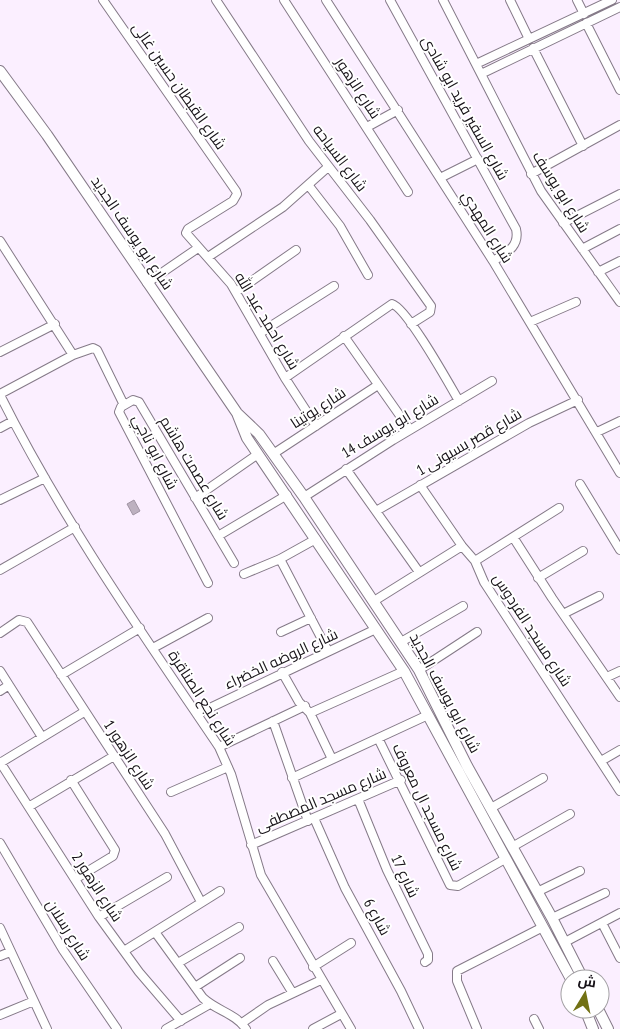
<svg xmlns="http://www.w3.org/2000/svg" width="620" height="1029" viewBox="0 0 620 1029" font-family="'PT Sans Narrow',Cairo,sans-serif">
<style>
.building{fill:#bdb1c0;stroke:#a094a3}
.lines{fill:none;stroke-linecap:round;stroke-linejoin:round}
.minor-casing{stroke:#857a88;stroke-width:10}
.tertiary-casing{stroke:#857a88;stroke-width:12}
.minor{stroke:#fff;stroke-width:8}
.tertiary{stroke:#fff;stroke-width:10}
.labels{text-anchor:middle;stroke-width:4;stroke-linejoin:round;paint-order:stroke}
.street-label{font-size:15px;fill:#171218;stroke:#fff}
</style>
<rect width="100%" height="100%" fill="#fbefff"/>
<path class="building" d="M134 500 140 511 133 515 127 504Z"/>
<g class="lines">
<defs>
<path id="minor" d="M103 0 236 191 237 194 233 201 188 229 186 233 231 284 285 378 316 426
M216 0 309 141 370 220 431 306 430 312 411 324
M284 0 408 192
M326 0 493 261 620 473
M390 0 516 229C520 247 506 253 493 261
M443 0 541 191 620 302
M510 0 529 39
M577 0 584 14
M586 23 620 90
M533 48 583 146
M476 64 612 0
M481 74 620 7
M367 127 398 110
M531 174 620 125
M440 178 478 159
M309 186 340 226 368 275
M563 223 620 194
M0 241 73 355
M582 249 620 229
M208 257 283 207 328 167
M598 272 620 261
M147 283 198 248
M236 292 296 250
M530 322 576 302
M260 333 334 286
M344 336 410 430
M0 352 55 324
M285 378 392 304C407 308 449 384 459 401
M0 394 73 355 93 348 97 350 124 405
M0 395C62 519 142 633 219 747L231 774 261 875 351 1029
M0 428 13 421
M597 432 620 421
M273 454 378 385
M346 469 419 572
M580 484 620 550
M420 485 462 546 475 561 484 582 620 791
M304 497 393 440 492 381
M195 498 258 454
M0 500 45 478
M376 511 529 423 578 400
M218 536 287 495
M513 537 552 598 620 697
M280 559 328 651
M475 561 559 508
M0 570 75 527
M244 574 280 559 316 539
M538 578 583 551
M208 583 119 412 121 407 133 400 139 402 234 563
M374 601 462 546
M563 614 599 596
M281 632 311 618
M0 633 19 620 27 622 29 625 165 834 201 902
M401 642 463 606
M153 648 208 618
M419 670 477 632
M0 671 42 737
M282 672 299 702 310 713 332 759
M61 675 140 628
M607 677 620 671
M0 691 9 685
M310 713 404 671
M197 714 376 629
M273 721 308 821
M378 738 450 885 458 886 505 859
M219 747 305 706
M601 761 620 750
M0 762 99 917 139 972 181 1021
M0 763 84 712
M292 778 428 715
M71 780 115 850 113 856 75 879
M171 792 228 767
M358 799 387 870 428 954V960L425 962
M30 806 114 756
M491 808 543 778
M314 818 345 888 401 991 419 1029
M0 843 63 950 117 1029
M251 845 401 780
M512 847 570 814
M537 892 580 871
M99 917 167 877
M552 918 605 893
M602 923 620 958
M0 928 47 1029
M155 932 203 998C217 1011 235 1013 246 1029
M565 942 620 913
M124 951 220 891
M0 956 10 952
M273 961 292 992
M178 963 239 927
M313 967 351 943
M195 987 240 958
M0 1015 34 1001
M534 1019 539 1029
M242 1023 268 1005 321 980
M166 1029 210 1004
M313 1029 341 1014
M477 1029 457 981V971L543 927"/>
<path id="tertiary" d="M0 71 47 135 237 413 259 434 304 497 419 670 467 766 552 918 583 979
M237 413 247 438 404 671 571 979
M585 1009 593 1029
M598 1009 608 1029"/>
</defs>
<use href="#minor" class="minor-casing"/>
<use href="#tertiary" class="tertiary-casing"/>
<use href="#minor" class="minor"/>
<use href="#tertiary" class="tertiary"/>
</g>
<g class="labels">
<g class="street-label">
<text transform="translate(179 86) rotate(55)" y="5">شارع القبطان حسين غالى</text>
<text transform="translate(358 88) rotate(57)" y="5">شارع الزهور</text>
<text transform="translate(465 108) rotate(61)" y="5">شارع السفير فريد ابو شادى</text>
<text transform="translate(340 158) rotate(53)" y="5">شارع السياحه</text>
<text transform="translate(561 192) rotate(58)" y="5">شارع ابو يوسف</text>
<text transform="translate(487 227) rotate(58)" y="5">شارع المهدي</text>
<text transform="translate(132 233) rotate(56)" y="5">شارع ابو يوسف الجديد</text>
<text transform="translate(267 321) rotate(59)" y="5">شارع احمد عبد الله</text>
<text transform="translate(318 408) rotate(-33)" y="5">شارع يوتينا</text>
<text transform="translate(390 426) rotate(-31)" y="5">شارع ابو يوسف 14</text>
<text transform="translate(469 442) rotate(-30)" y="5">شارع قصر بسيونى 1</text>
<text transform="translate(155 452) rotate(63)" y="5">شارع ابو ناجي</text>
<text transform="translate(194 468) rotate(59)" y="5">شارع عصمت هاشم</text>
<text transform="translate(532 630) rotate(57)" y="5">شارع مسجد الفردوس</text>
<text transform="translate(281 659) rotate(-25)" y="5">شارع الروضه الخضراء</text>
<text transform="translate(445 693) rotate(62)" y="5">شارع ابو يوسف الجديد</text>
<text transform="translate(202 698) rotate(57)" y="5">شارع نجع الصناقرة</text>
<text transform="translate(129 755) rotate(57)" y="5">شارع الزهور 1</text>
<text transform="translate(321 800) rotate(-23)" y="5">شارع مسجد المصطفى</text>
<text transform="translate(427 807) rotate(64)" y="5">شارع مسجد ال معروف</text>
<text transform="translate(405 876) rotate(65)" y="5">شارع 17</text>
<text transform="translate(97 887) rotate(57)" y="5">شارع الزهور 2</text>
<text transform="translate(377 917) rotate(61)" y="5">شارع 6</text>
<text transform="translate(68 930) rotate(58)" y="5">شارع رسلان</text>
</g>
</g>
<g transform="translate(585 994) rotate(10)"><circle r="24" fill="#ffffff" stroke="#a2a0a3"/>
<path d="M0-4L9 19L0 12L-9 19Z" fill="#727114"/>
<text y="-8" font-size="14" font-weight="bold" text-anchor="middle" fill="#171218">ش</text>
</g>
</svg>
